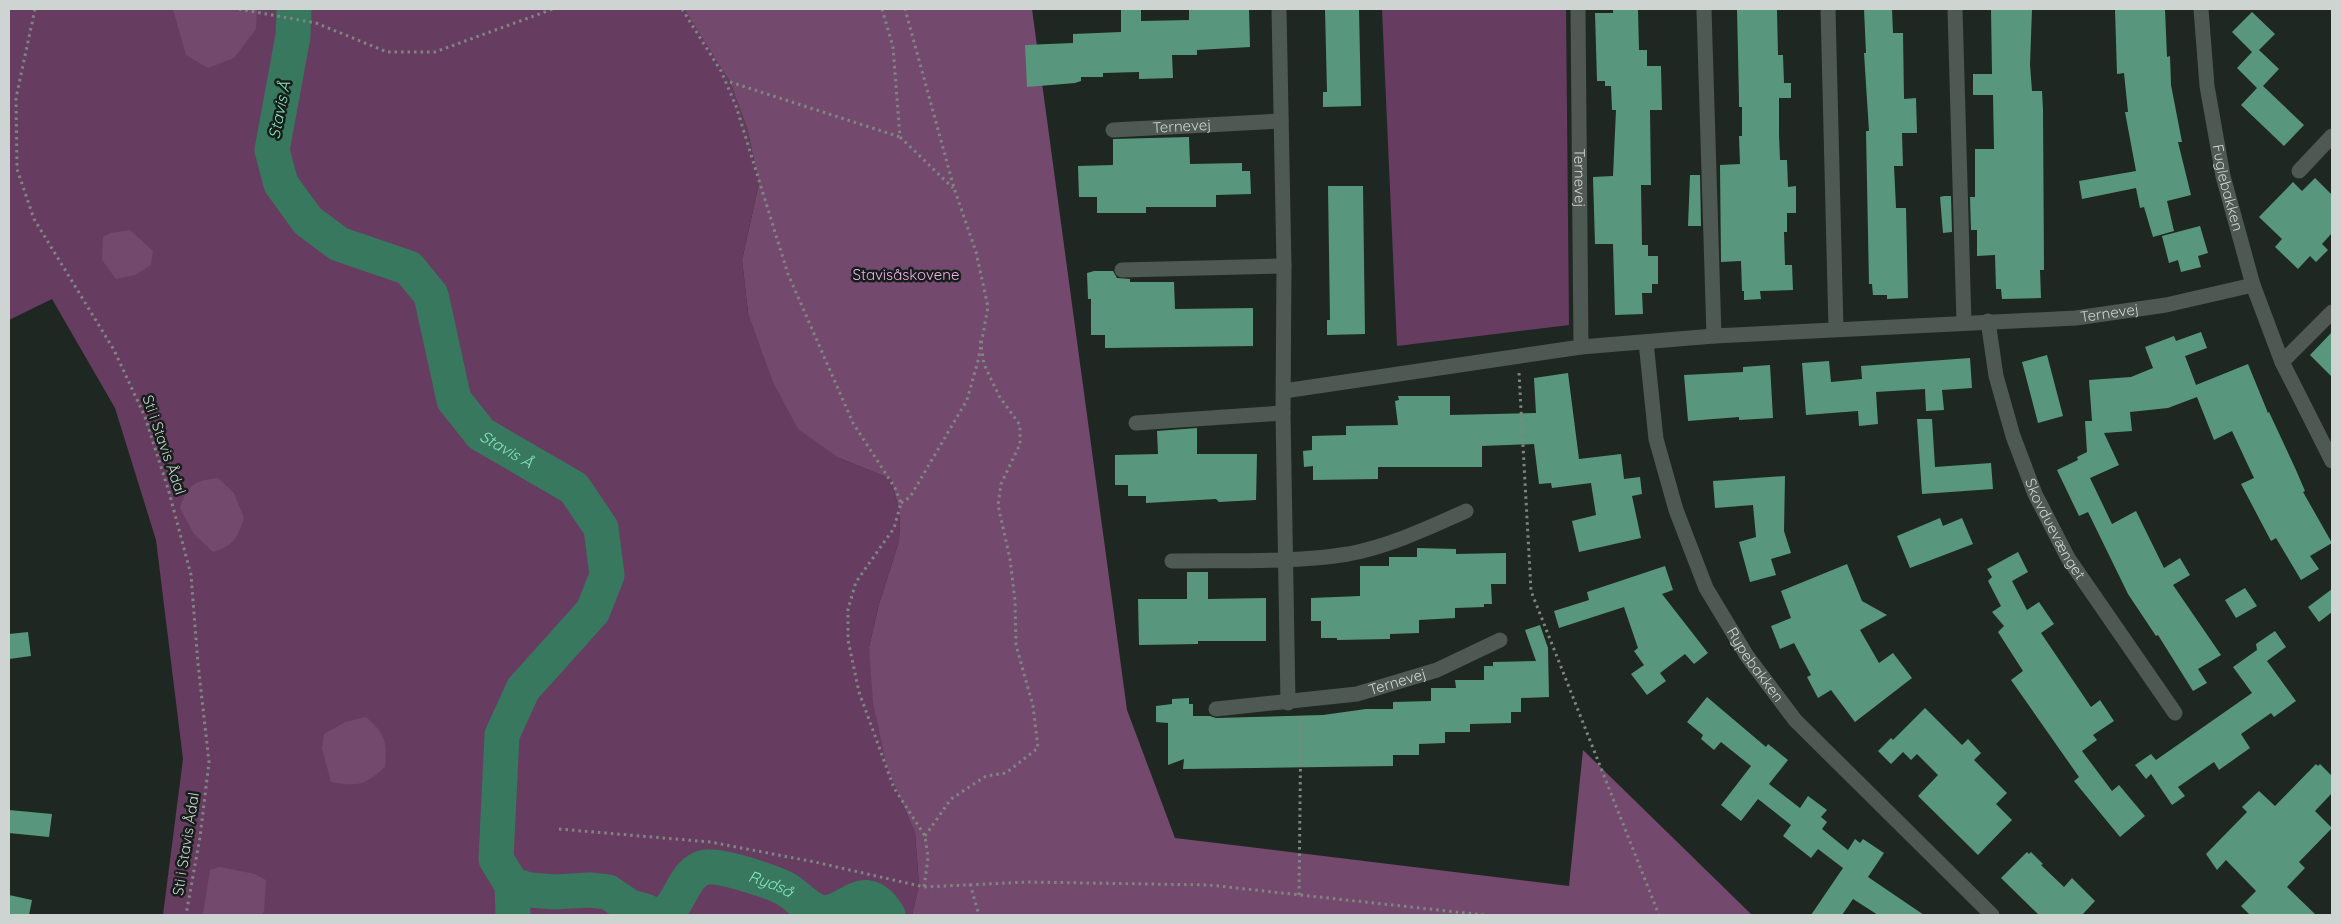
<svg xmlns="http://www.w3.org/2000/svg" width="2341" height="924" viewBox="0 0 2341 924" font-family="Quicksand,sans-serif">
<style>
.green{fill:#663d60}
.forest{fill:#73496d}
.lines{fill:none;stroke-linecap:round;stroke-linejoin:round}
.river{stroke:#38785e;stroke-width:35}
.building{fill:#58977d}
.path{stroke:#7f8682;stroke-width:3;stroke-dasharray:2.5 4;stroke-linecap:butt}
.street{stroke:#4e5954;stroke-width:15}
.labels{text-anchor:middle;stroke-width:5;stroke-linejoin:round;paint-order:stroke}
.street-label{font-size:15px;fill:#ced4d1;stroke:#151e1a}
.park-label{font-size:15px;fill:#f5b0ea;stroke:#151e1a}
.water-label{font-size:16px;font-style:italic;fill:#83e3bb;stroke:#151e1a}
</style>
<rect width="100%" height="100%" fill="#1f2723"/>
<path class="green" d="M9 9H684L730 82 747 128 759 183 742 260 748 313 839 458 891 479 900 514 899 541 879 604 869 647 887 768 915 833 919 885 912 915H163L183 759 156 540 115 408 52 299 9 320Z
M1382 9H1566L1569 325 1397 346Z"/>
<path class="forest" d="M173 9H257L256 29 234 58 208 68 186 55Z
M684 9H1032L1127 710 1175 838 1569 886 1583 750 1752 915H912L919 885 915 833 887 768 873 702 869 647 879 604 899 541 900 514 891 479 839 458 798 429 773 382 748 313 742 260 759 183 747 128 730 82Z
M130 230 153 251 151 265 135 275 116 279 102 260 103 237 111 233Z
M218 478 234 493 244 518C237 539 234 545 213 552L194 534 180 508C188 484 194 481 218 478Z
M366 717C386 734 387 742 385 767 365 785 358 787 331 782L322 748 324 734 345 722Z
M220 867 255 874 266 880 264 912 261 915 203 914 210 870Z"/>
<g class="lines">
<g class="river">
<path id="s1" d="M294 9 293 36 272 150 281 184 308 221 339 244 409 268 431 295 454 400 481 434 574 488 601 528 607 575 593 611 523 689 502 735 496 859 512 885 513 915"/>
<path d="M512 885 530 890 555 892 590 890 608 892 630 907 645 911 653 915"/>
<path id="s2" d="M660 915C682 908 681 872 706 867 721 865 770 881 784 888 796 894 806 908 819 912 846 919 862 874 888 915"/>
</g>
</g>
<path class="building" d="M1121 9H1141V21L1189 20V9H1249L1250 47 1197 50V55H1172L1173 78 1139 79V72L1103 73V77H1081V81L1075 83 1027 87 1025 45 1073 43V34L1121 32Z
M1325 9H1359L1361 106 1323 107V92H1327Z
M1613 9H1638L1639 50H1647V66H1661L1662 110H1650L1651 185H1641L1642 245H1648V256H1658V284H1652V293H1642L1643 314 1615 315 1613 244H1595L1593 177 1613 176 1616 110H1612L1611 86H1605V81H1597L1595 13H1613Z
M1737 9 1777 10 1778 55H1783L1784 83H1791V98H1779V135L1780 160H1787L1788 187 1796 186V213H1787V232H1784L1785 265H1792L1793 290 1760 291 1761 299 1744 300V291H1742L1741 261 1721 262 1720 165 1740 164 1739 136H1742V107H1739V99Z
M1864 9H1892L1893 33H1903L1904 99 1916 98 1917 133H1902L1903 166H1894L1896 208H1906L1908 298 1887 299V295H1873L1872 284H1869L1866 131H1869L1864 53H1866Z
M1991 9H2032L2030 65 2032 91H2042L2043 109 2044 270H2040L2041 298 2002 299 2001 289H1996L1995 255 1977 256V230H1971L1970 197H1975V149H1994L1993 95H1973V74H1992Z
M2115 9H2165L2167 57 2170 56 2171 85 2182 142H2178L2191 195 2167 201 2174 231 2153 237 2144 207 2140 208 2136 188 2082 199 2079 181 2136 171 2125 112H2128L2124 73 2117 74Z
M2252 12 2275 34 2259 50 2279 69 2263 86 2304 125 2284 146 2241 105 2257 88 2237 68 2252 52 2232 32Z
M1189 137 1190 164 1242 163V171H1250L1251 194 1216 195V207H1146V213H1097V197H1079L1078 166 1113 165V139Z
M1690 175H1700L1701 226H1688Z
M2315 178 2332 195V233L2322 244 2328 250 2316 262 2310 256 2298 269 2275 247 2282 239 2259 217 2293 182 2302 191Z
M1328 186H1363L1365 334 1327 335V320H1330Z
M1944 196H1951L1952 232 1943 233 1940 197Z
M2200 226 2208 253 2198 256 2201 267 2181 272 2178 260 2169 263 2162 236Z
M1094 271H1113L1117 278 1130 279V282H1174L1175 309 1253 308V346L1105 348V335H1091V299H1088L1087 273Z
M2201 332 2207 348 2185 356 2196 385 2248 364 2268 413 2269 412 2296 470 2305 491 2303 492 2332 543 2310 556 2319 569 2301 580 2276 538 2271 541 2241 484 2254 478 2232 431 2214 440 2197 397 2168 408 2130 412 2132 431 2104 433 2119 465 2090 478 2112 524 2136 511 2164 568 2180 558 2190 575 2173 585 2221 655 2198 669 2207 683 2193 691 2158 635 2156 636 2128 594 2088 512 2079 516 2057 470 2078 460 2077 457 2087 452 2085 421H2092L2089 380 2131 377 2153 368 2145 347 2174 336 2176 341Z
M2332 332V377L2310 355Z
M2047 355 2063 416 2038 423 2022 362Z
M1970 358 1972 388 1942 390 1944 410 1926 411 1925 389 1876 392 1878 424 1859 426 1858 411 1806 415 1802 363 1829 361 1831 382 1862 379 1861 366Z
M1770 365 1773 418 1739 420V417L1688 421 1684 375 1743 372V367Z
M1568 373 1579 459 1621 454 1624 479 1640 477 1642 494 1632 496 1641 538 1579 552 1572 521 1596 515 1591 483 1552 488 1551 483 1539 484 1534 444 1482 446V467H1378V479L1313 480V466L1304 467 1303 451 1312 450V436L1346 435V426L1398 425 1395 401 1399 400 1398 396H1450V415L1536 413 1534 378Z
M1917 419H1932L1935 467 1991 463 1993 489 1922 494Z
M1197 428V454H1257L1256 500 1219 502 1216 499 1146 503V496H1128V485H1115V455L1158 454 1157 431Z
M1785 476 1784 531 1791 553 1771 559 1776 575 1750 582 1739 542 1756 537 1753 505 1715 508 1713 481Z
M1940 518 1943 526 1962 518 1973 544 1910 568 1897 536Z
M1417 548 1456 549V554L1506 553V584H1491L1492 604H1484V607L1455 608V618L1419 620V633L1390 634V639L1337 640V638H1321V621H1311V598L1360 596V566H1389V557H1417Z
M2018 552 2028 572 2012 581 2027 610 2039 602 2054 624 2041 633 2091 707 2100 700 2114 721 2093 735 2097 740 2082 751 2112 791 2119 785 2145 816 2120 837 2074 781 2079 777 2011 680 2023 671 1998 632 2004 626 1992 612 2001 606 1988 581 1992 577 1987 569Z
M1847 564 1862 601 1887 615 1860 630 1879 663 1893 653 1912 678 1855 722 1831 690 1818 698 1807 677 1811 675 1794 643 1780 649 1771 626 1791 618 1781 591Z
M1665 566 1673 590 1662 594 1708 653 1694 664 1685 654 1660 673 1666 681 1647 695 1631 674 1644 665 1634 651 1638 648 1624 607 1559 628 1554 611 1589 600 1587 592Z
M1187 572H1208V599L1266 598V641H1198V644L1139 645 1138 599H1187Z
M2245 588 2257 606 2236 618 2225 600Z
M2332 589V612L2319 622 2308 607Z
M1540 625 1548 648 1549 697 1521 698V712H1511V723L1470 724V732H1445V743L1419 744V755H1393V766L1183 769 1184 759 1168 765V723L1156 722V706L1172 704V699L1189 698V704H1193V716H1210L1216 718 1323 715 1366 709H1393V702L1431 701V688H1456L1455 680H1484V666H1493V662L1536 661 1525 630Z
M2275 631 2286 647 2267 661 2296 701 2274 717 2271 713 2241 734 2250 748 2219 770 2214 762 2178 787 2185 796 2172 805 2151 774 2146 779 2135 765 2151 754 2156 760 2252 693 2233 667 2257 650 2256 644Z
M28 632 31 656 9 659V634Z
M1707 697 1766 747 1768 744 1788 760 1769 784 1800 808 1808 796 1827 810 1821 817 1827 822 1822 829 1848 850 1855 839 1860 843 1863 839 1884 853 1868 877 1924 915H1878L1853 899 1842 915H1811L1843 868 1818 849 1811 858 1783 836 1791 825 1758 799 1741 821 1721 805 1751 766 1721 742 1714 750 1701 739 1703 735 1687 722Z
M1925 708 1962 745 1968 739 1981 753 1974 760 2007 793 1996 804 2012 820 1978 855 1918 796 1938 775 1917 754 1911 760 1903 752 1891 764 1878 751 1891 738 1893 740Z
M2316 764 2318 766 2320 764 2332 776V793L2315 811 2332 828 2299 862 2305 868 2287 887 2316 915H2250L2241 906 2256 891 2226 860 2217 870 2206 854 2247 812 2242 807 2259 791 2275 806Z
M9 810 52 814 49 837 9 833Z
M2027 852 2029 854 2031 852 2043 864 2041 865 2064 887 2072 878 2095 901 2082 915H2039L2001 878Z
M9 895 32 900 29 915H9Z"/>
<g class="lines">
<path class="path" d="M35 9 16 98 17 169 34 219 114 350 145 417 169 492 191 575 198 664 209 762 200 837 186 915
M239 9 316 23 387 52H435L553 9
M682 9 721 71 736 106 788 274 853 423 895 488 901 503 894 528 856 582 848 609V640L859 692 894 788 925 836 928 858 924 887
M882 9 893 47 900 137 953 188
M730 82 900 137
M1519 373 1531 591 1659 915
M901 503 910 497 967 400 978 361 988 307 976 252 954 188 905 9
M559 829 710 842 815 862 924 887 1027 882 1209 885 1484 915
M925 836 951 799 986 776 1006 773 1038 748 1033 706 1016 645 1015 601 1010 559 998 505 1001 484 1020 444V425L999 396 984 364 980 339
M970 884 979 915
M1299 895 1301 716"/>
<g class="street">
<path d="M1279 9 1284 266 1283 413 1288 703"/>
<path id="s3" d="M1578 9 1581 347"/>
<path d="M1704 9 1714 336"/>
<path d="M1828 9 1836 329"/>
<path d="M1955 9 1964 323"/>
<path id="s4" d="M2201 9 2207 86 2223 176 2253 285 2282 362 2332 461"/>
<path id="s5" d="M1113 130 1281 121"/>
<path d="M2299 171 2332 136"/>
<path d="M1122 270 1284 266"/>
<path id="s6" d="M1988 321 1996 376 2013 436 2035 494 2068 558 2175 713"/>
<path id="s7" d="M1646 342 1656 439 1676 510 1706 588 1747 656 1795 720 1992 915"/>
<path d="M2282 362 2332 312"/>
<path id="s8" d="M1284 391 1581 347 1714 336 2076 318 2166 305 2253 285"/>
<path d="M1136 423 1283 413"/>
<path d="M1172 561C1227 560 1294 563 1348 554 1390 546 1428 528 1466 511"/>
<path id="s9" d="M1216 709 1357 694 1437 670 1500 640"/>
</g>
</g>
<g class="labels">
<g class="street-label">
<text dy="5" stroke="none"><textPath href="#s5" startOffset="69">Ternevej</textPath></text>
<text dy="5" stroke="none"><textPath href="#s3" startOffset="169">Ternevej</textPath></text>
<text dy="5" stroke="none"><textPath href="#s4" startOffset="181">Fuglebakken</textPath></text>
<text dy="5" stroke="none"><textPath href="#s8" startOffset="830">Ternevej</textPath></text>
<text transform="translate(164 445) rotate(71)" y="5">Sti i Stavis Ådal</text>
<text dy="5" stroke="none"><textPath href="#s6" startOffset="220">Skovduevænget</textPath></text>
<text dy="5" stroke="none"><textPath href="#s7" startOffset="346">Rypebakken</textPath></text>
<text dy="5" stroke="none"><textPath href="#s9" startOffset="184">Ternevej</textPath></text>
<text transform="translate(186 844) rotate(-81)" y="5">Sti i Stavis Ådal</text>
</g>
<g class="park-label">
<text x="906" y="280">Stavisåskovene</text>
</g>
<g class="water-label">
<text transform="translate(279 110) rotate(-79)" y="6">Stavis Å</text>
<text dy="6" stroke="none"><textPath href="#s1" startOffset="552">Stavis Å</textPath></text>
<text dy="6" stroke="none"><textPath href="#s2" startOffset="136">Rydså</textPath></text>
</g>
</g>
<rect width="2341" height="924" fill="none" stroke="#ced4d1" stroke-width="20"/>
</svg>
